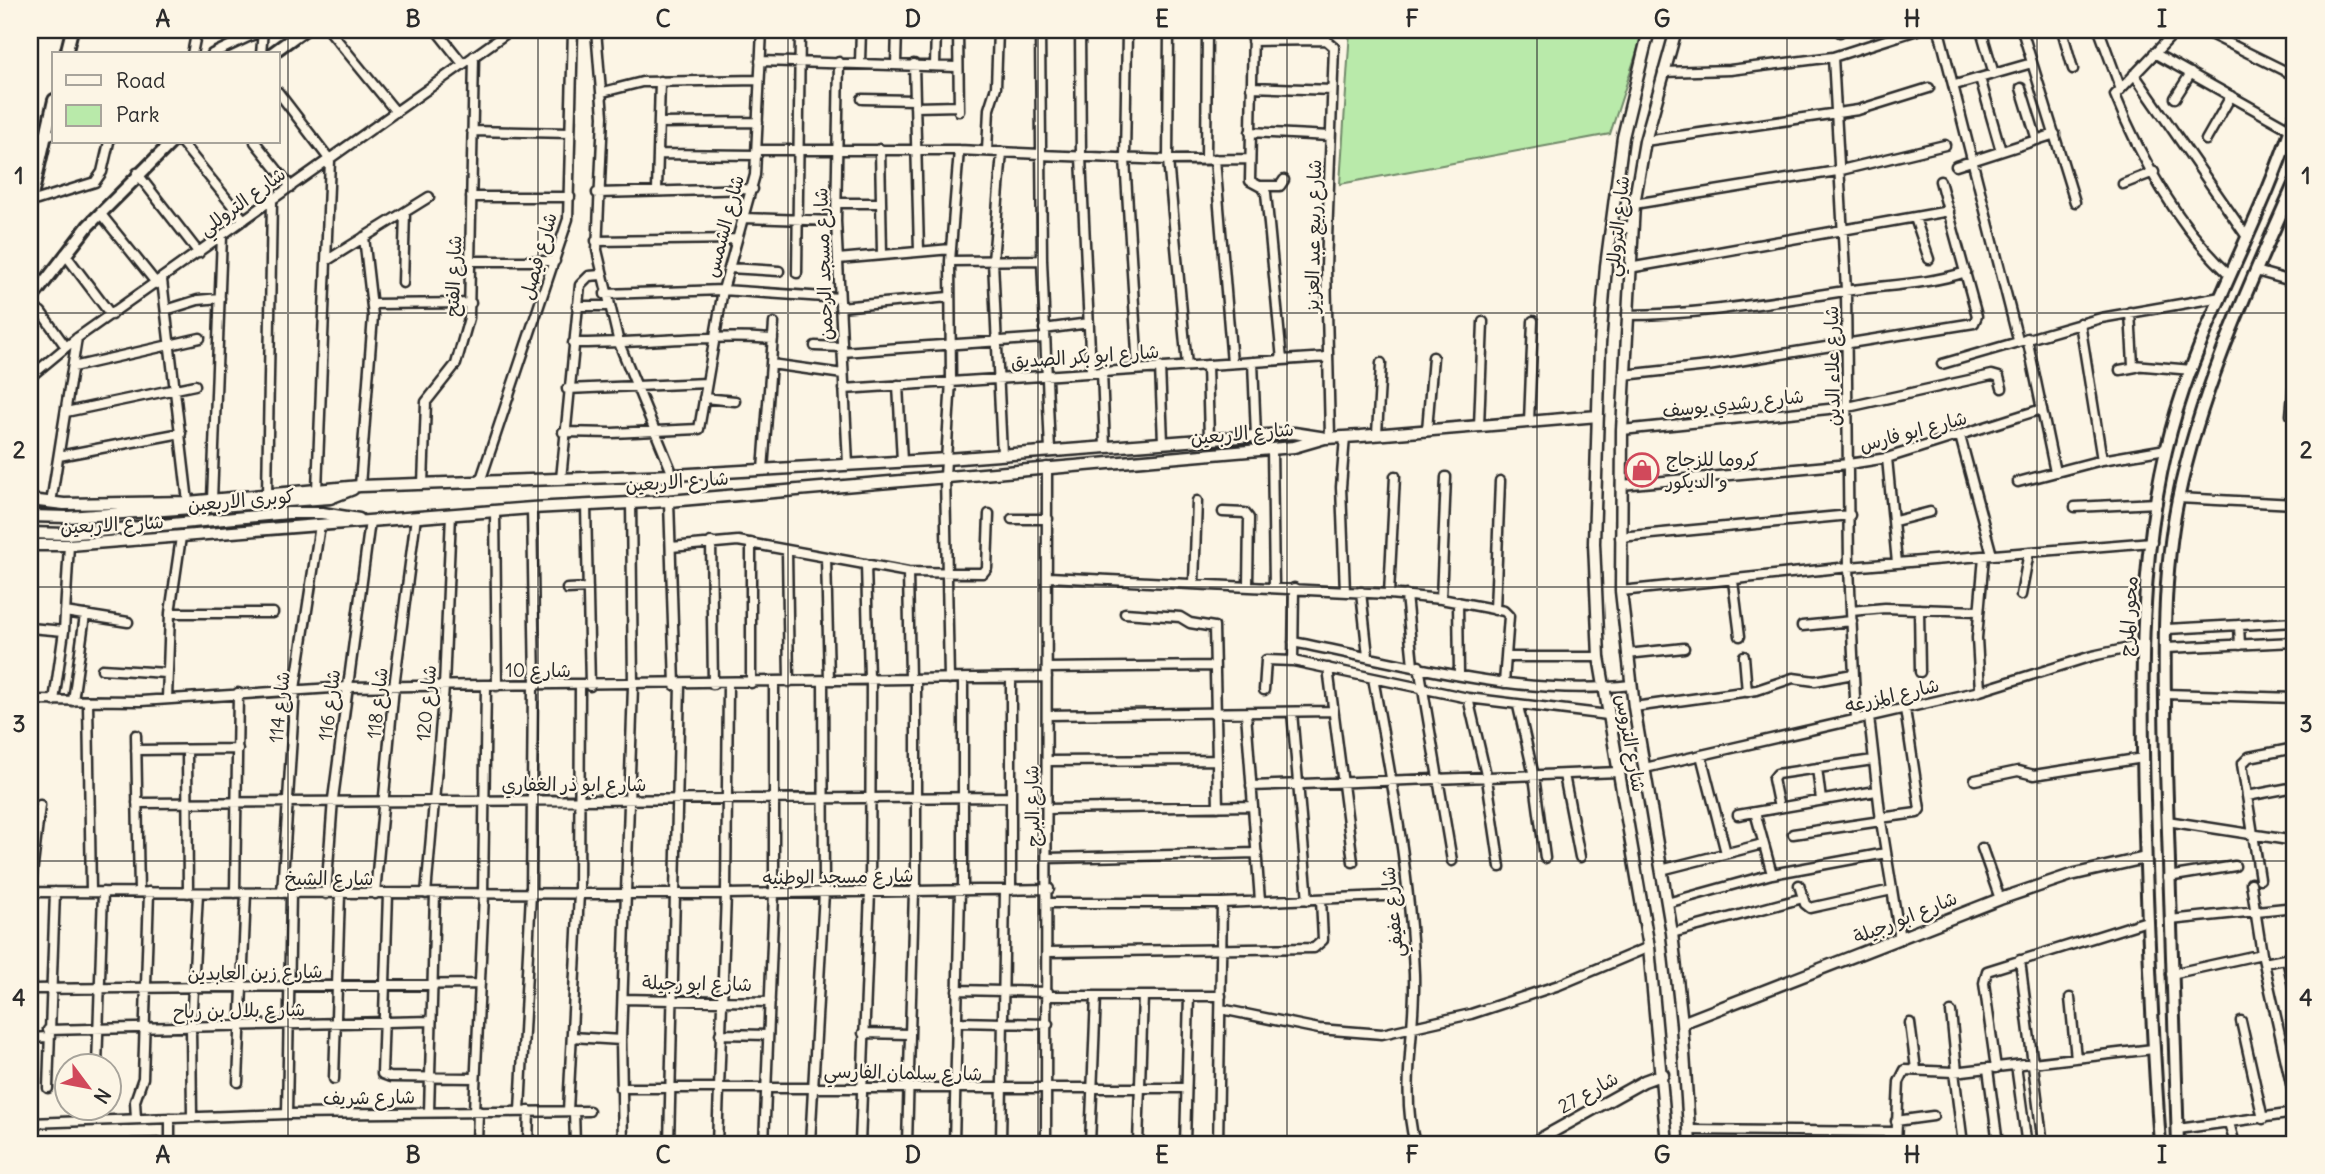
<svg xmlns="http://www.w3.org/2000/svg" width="2325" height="1174" viewBox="0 0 2325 1174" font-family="Delius,'Playpen Sans Arabic',sans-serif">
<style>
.green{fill:#b9eaaa;stroke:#728a6a;stroke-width:2}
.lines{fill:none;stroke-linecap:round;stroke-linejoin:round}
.minor-casing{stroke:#2b2b2b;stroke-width:13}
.tertiary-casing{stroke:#2b2b2b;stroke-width:15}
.secondary-casing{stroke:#2b2b2b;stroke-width:16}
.minor{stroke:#fcf5e5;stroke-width:8}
.tertiary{stroke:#fcf5e5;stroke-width:10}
.secondary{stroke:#fcf5e5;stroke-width:10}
.grid{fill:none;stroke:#2b2b2b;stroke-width:2;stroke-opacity:0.55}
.labels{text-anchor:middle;stroke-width:5;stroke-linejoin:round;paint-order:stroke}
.street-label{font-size:19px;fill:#2b2b2b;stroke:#fcf5e5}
.poi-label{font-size:19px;fill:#2b2b2b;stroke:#fcf5e5;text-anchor:start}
.neatline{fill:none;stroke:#2b2b2b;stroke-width:2.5}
.grid-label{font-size:23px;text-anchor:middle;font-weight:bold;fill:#2b2b2b}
</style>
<rect width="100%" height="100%" fill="#fcf5e5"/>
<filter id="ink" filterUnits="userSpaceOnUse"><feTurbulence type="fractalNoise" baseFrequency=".0143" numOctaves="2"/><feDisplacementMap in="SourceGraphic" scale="14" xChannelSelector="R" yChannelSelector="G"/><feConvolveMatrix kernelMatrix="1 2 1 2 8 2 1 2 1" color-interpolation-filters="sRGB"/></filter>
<g filter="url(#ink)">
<path class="green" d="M1350 30H1644L1610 134 1340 184Z"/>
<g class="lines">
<defs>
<path id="minor" d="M329 30 396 112
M436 30 463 64
M596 30 603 116 597 250 619 343 673 475
M809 30 835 31
M958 30 959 111
M1040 30 1042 260 1050 451
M1080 30 1081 157 1091 371
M1127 30 1125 159 1138 369
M1169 30 1168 160 1187 366
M1253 30 1250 181 1263 188 1266 193 1282 360
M1839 30 1840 32
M1939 30 2018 340
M1981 30 1994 74
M2022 30 2075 202
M2062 30 2073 69
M2099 30 2120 87
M2177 30 2115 95C2141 159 2179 228 2230 275
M2202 30 2295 76
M1252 41 1326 40 1334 47 1326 267 1330 437
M2154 53 2291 130
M192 54 197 30
M212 54 263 30
M261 54 263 30
M1833 57 1846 290 1849 567 1856 720
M760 61 957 67
M839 62 836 221 848 464
M860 62 861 30
M896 63 897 30
M914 64 919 251
M935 65 936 30
M1663 72 1730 70 1833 57 1917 30
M2134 74 2247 237
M1980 78 2001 151
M1955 85 2032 63
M1251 87 1332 90
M2021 88 2037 140
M278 92 330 160 317 490
M603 92 642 82 759 80
M2175 98 2191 73
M862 99 915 100
M915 107 959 106
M659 123 758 122
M472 131 570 133
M1250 132 1330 136
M30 137 54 134
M2206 140 2231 96
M1645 141 1858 110 1929 88
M181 142 244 220
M255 142 291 187
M880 149 882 254
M757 150H959L1040 154
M987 151 989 109 996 87 998 30
M1002 152 993 261 1002 454
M658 154 757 155
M1040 155 1168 160 1250 159
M1206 159 1207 30
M1215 159 1232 363
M1956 166 2055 134
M137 173 199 253
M2123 184 2154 172
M1261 186H1280L1284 180
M657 190 660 81
M597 193 753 189
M471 197H570
M31 202 95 182 102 172 109 142
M837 203H880
M1634 204 1837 171 1945 145
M100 213 157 284
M744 218 836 221
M1915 218 1929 259
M596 241 737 239
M65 254 111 315
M838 259 951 249
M326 261 429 197
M471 261H555
M950 261 1042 260
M729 268 779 271
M1629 268 1949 211
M2256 271 2295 282
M797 273 800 30
M162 280 188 502
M403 283 405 212
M605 294 723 290 839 298
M372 304 471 303
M577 306H608
M840 307 949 297
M166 310 198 300 220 298
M41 312 66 347
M2130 312 2133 365 2192 370
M1627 315C1701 315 1771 302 1845 291 1886 285 1926 285 1966 272
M2080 323 2102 460
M1044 329 1089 323
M2027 338 2055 472
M573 343C640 344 706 334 773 339
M815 346 842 347
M842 352 1044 338
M1253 362 1256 436
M771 364 843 374
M1942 364 2101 318 2221 297
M1207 365 1209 439
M73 367 200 338
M1160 367 1163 442
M2120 370 2136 367
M1102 371 1105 447
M1624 375 1708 366 1974 323 1977 316 1940 181
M30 377 77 338 511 30
M898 385 902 461
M567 389 707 383
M844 389 1328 357
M704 398 735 401
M66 412 195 385
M2291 415 2295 369
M1529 422 1533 321
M1479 426 1483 322
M1427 430 1433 357
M1622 430 1848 407 1992 375 1999 377 2002 388
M563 432 612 433 699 429 723 290 755 175 762 30
M1377 434 1381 363
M1960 436 1992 555
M1345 437 1341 487 1345 592
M1272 449 1274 586
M59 456 181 433
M1887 458 1897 563
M763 470 774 323
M561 479 580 285 589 276 601 275
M480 482 568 219 573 30
M2018 482 2102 460 2166 449
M423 484 426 402 456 364 469 318 474 56
M1621 485 1849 464 1887 458 2042 409
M360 486 373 316 364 237
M267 495 272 200
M2178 498 2295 504
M212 500 222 236
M669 501 675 685
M51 503 77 338
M586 505 590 686
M2075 507 2157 503
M532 508 535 686
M495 511 497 686
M1223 512 1245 513 1249 518 1248 585
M1012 519H1048
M1895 521 1930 512
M1620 537 1850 515
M711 542 713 684
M671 547 738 541 908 572 983 573 987 568 989 514
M787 550 789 682
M826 557 829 680
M866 564 869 678
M908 572 910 679
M1049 577 1389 594 1441 599 1504 611 1509 616 1504 683
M1733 581 1740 636
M1194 583 1197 501
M567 589 588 588
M1621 591 1849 567 2152 542
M1361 592 1368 656
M1389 594 1395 476
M1406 595 1413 665
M2021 595 2029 552
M1441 599 1446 477
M1458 602 1459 674
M1919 609 1920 672
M1495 610 1500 481
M1851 611 1885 608 1978 611
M65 612 128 622
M170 613H273
M1125 613 1180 617 1190 623 1214 627 1218 807
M2239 625 2240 645
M1802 626 1852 621
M30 628 64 631
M2167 629 2295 622
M1293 642C1403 663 1519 698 1631 685
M2166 648 2295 642
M1627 654 1684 648
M1744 656 1747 692
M1506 657H1599
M1293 661 1468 698 1608 715
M1419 666 1452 861
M1047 668 1214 666
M1328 668 1353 862
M102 669 166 673
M1373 678C1391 776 1410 874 1414 974 1416 1031 1400 1088 1415 1144
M916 679V890
M949 679 945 476 951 381 950 261 959 150
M751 683V543
M1264 690 1266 660 1293 661 1294 588
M1980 691 1977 638 1984 556
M2165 694 2295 698
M1468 698 1487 779 1500 867
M167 699 170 613 181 537
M30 700 141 701 347 687 1047 677
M54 701 64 631 69 545
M73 701 85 615
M88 702 91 891
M1518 706 1534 776 1545 858
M1634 707 1757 690 1793 678 1815 681 1853 674
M1292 712 1308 900
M1246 713 1260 901
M1047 715 1332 711
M1869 717 1881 821 1900 939
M136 735 139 892
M136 750 238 749
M187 750 188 893
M1701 755 1726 853
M1047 761 1216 760
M1645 768 1980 691 2092 656 2143 645
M1817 768 1821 800
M1564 775 1580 857
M1975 780 2018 771 2034 775 2143 758
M1251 786 1619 772
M2247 796 2295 787
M137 803 1011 797
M1779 808 1773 779 1777 774 1873 760
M1047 809 1253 806
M1755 812 1772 874
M1738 815 1876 791
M1880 818 1917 813 1920 809 1905 709
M2167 821 2295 841
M1793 834 1881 821
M1982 848 2000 899
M1048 858 1257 853
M1661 870 1763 844
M2168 877 2235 866
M2260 879 2242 764 2249 757 2295 748
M2251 883 2262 954 2295 1102
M1799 885 1805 904 1810 908 1892 890
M963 890V679
M1011 890V678
M30 892 726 894 1049 889
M30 892 40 805
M235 893 238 693
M282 893 295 689 320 525
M326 894 333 799 370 521
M375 894 394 687 416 517
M388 894 382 1074 390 1077 475 1078
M426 894 444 687 451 514
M483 894 486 686
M1049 903H1222L1408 895
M1667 903 1772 874 1886 853
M2170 920 2295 907
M1672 933 1803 898
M1048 952 1314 948 1323 940 1321 899
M2287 959 2295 995
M2020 960 2042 1137
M2264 963 2295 957
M2171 974 2262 954
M30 989 480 984
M957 990 1048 992
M1048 996H1221
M2070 998 2076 1058
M623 999 770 1002
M1221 1009 1319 1029 1382 1034 1471 1014 1559 985 1649 947
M1951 1012 1957 1071
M2241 1021 2263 1119
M957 1022 1048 1024
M1910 1023 1916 1069
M48 1030 431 1021
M863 1033 909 1034
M720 1034 768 1035
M572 1037 621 1040
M30 1038 48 1037
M2016 1065 2026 1139
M97 1066 103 892
M1996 1068 1984 983 1987 971 2147 921
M1988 1069 1998 1144
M1954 1072 1963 1144
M334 1079 340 894
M238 1082 246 893
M48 1088 55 892
M620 1088H1186
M474 1111 484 894
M520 1111 531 893 533 686
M568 1111 579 893 580 686
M574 1111 575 1144
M429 1112 435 894
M287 1114 291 893
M192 1117 191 1027 198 893
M136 1119 135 1101 143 1078 149 892
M1896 1121 1933 1116
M30 1123 287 1114 589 1111
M2229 1123 2235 1144
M2178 1129 2295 1113
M1689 1130 1895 1132
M132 1144 170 1143
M170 1144V1118
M477 1144 478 1111
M528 1144 529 1111
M623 1144 621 1040 633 686 631 502
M669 1144 680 685
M717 1144 726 894 728 684
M764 1144 774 893V682
M810 1144 824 892 823 681
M860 1144 870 891 871 678
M907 1144 914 890
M954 1144 960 890
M1001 1144 1005 890
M1046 1144 1047 467
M1090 1144 1096 996
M1138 1144 1143 996
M1185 1144 1189 996
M1218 1144 1222 903
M1896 1144 1899 1082 1905 1070 1954 1072 2153 1049"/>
<path id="tertiary" d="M1649 30 1623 137 1606 266 1600 344 1594 543 1599 657 1649 947 1667 1144
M1676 30 1645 141 1634 204 1622 430 1621 591 1634 707 1672 933 1682 1023 1690 1144
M1611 228 1632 227
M30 500 64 504 188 502 360 486 673 475 947 459 1294 433 1326 438 1361 436 1598 416
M206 507 330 498 353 489
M30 516 68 517 191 508
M30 533 67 534 288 513H322L359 519
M30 545H69L532 508 669 501 1294 447 1325 438
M1682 1023 2000 899 2071 875 2145 858
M1531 1144 1644 1081 1663 1074"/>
<path id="secondary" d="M66 54 72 30
M271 54 304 30
M30 205 54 100
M30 301 88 226 172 142
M2160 1144C2152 1030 2147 915 2144 800 2141 679 2139 549 2171 431 2200 322 2261 224 2295 116
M2178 1144C2173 1019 2169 894 2166 769 2165 680 2160 587 2178 499 2201 388 2249 286 2295 182"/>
</defs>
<use href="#minor" class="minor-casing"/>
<use href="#tertiary" class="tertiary-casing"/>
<use href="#secondary" class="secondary-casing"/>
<use href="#minor" class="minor"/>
<use href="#tertiary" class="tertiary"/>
<use href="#secondary" class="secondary"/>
</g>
</g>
<path class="grid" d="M288 30V1144M538 30V1144M788 30V1144M1038 30V1144M1287 30V1144M1537 30V1144M1787 30V1144M2037 30V1144M30 313H2295M30 587H2295M30 861H2295"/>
<defs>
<symbol id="shop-ring" viewBox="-11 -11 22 22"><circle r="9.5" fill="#fcf5e5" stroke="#d1495b" stroke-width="1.5"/><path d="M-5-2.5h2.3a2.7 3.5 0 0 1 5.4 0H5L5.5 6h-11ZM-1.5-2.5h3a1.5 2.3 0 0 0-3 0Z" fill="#d1495b"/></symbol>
</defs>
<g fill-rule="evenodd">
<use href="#shop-ring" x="1623" y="451" width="38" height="38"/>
</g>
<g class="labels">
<g class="street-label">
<text transform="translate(242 201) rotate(-36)" y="7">شارع التروللي</text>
<text transform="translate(724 226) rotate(-75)" y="7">شارع الشمس</text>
<text transform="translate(1617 226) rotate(-84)" y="7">شارع التروللي</text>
<text transform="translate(1313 236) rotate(-89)" y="7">شارع ربيع عبد العزيز</text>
<text transform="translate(538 256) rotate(-74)" y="7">شارع فيصل</text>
<text transform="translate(823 264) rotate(-92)" y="7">شارع مسجد الرحمن</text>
<text transform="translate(453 276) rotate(-88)" y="7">شارع الفتح</text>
<text transform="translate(1085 356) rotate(-4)" y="7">شارع ابو بكر الصديق</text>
<text transform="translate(1832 366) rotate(-91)" y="7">شارع علاء الدين</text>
<text transform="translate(1733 403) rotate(-6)" y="7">شارع رشدي يوسف</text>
<text transform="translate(1913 431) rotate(-15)" y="7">شارع ابو فارس</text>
<text transform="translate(1242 433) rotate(-5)" y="7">شارع الاربعين</text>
<text transform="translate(677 481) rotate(-4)" y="7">شارع الاربعين</text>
<text transform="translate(241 500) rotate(-5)" y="7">كوبرى الاربعين</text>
<text transform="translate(112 524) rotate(-3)" y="7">شارع الاربعين</text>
<text transform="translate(2128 616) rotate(-86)" y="7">محور المرج</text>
<text x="538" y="677">شارع 10</text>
<text transform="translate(1892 695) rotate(-13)" y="7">شارع المزرعه</text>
<text transform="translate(377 703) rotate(-84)" y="7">شارع 118</text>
<text transform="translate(426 703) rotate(-85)" y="7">شارع 120</text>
<text transform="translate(329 705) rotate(-83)" y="7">شارع 116</text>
<text transform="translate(279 707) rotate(-84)" y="7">شارع 114</text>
<text transform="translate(1631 743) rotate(80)" y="7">شارع التروس</text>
<text x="574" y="791">شارع ابو ذر الغفاري</text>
<text transform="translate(1032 806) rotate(-91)" y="7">شارع البرج</text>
<text transform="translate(838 876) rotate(-1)" y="7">شارع مسجد الوطنيه</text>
<text x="329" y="885">شارع الشيخ</text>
<text transform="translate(1392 912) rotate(-96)" y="7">شارع عفيفي</text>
<text transform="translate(1905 917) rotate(-22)" y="7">شارع ابو رجيلة</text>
<text transform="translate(255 972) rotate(-1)" y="7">شارع زين العابدين</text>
<text transform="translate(697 983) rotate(1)" y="7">شارع ابو رجيلة</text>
<text transform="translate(239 1010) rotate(-1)" y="7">شارع بلال بن رباح</text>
<text transform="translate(903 1072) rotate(1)" y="7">شارع سلمان الفارسي</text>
<text transform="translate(1588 1092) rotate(-29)" y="7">شارع 27</text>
<text transform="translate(369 1097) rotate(-1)" y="7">شارع شريف</text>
</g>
<g class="poi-label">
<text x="1666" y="466">كروما للزجاج<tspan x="1666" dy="22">و الديكور</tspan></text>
</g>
</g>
<rect width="2325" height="1174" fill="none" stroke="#fcf5e5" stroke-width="77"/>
<rect x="52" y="52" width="228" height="91" fill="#fcf5e5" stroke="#a8a49b" stroke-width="2"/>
<rect x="66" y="75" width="35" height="10" fill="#fcf5e5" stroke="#a8a49b" stroke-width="2"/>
<text x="116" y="88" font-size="21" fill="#2b2b2b">Road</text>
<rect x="66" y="105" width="35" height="21" fill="#b9eaaa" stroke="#a8a49b" stroke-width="2"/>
<text x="116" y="122" font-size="21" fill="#2b2b2b">Park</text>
<g transform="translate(88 1087) rotate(122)"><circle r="33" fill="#fcf5e5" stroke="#a8a49b" stroke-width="2"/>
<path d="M0-5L12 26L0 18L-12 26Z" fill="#d1495b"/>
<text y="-10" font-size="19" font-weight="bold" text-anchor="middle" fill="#2b2b2b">N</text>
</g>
<rect x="38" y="38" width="2248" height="1098" class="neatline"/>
<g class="grid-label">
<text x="163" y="27">A</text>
<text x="413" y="27">B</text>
<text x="663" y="27">C</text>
<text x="913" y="27">D</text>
<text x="1162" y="27">E</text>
<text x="1412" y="27">F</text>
<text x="1662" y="27">G</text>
<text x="1912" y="27">H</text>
<text x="2162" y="27">I</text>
<text x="19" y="184">1</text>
<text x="2306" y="184">1</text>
<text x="19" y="458">2</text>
<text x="2306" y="458">2</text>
<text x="19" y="732">3</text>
<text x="2306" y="732">3</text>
<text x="19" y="1006">4</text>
<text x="2306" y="1006">4</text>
<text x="163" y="1163">A</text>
<text x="413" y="1163">B</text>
<text x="663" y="1163">C</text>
<text x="913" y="1163">D</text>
<text x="1162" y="1163">E</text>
<text x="1412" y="1163">F</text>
<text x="1662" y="1163">G</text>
<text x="1912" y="1163">H</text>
<text x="2162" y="1163">I</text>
</g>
</svg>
